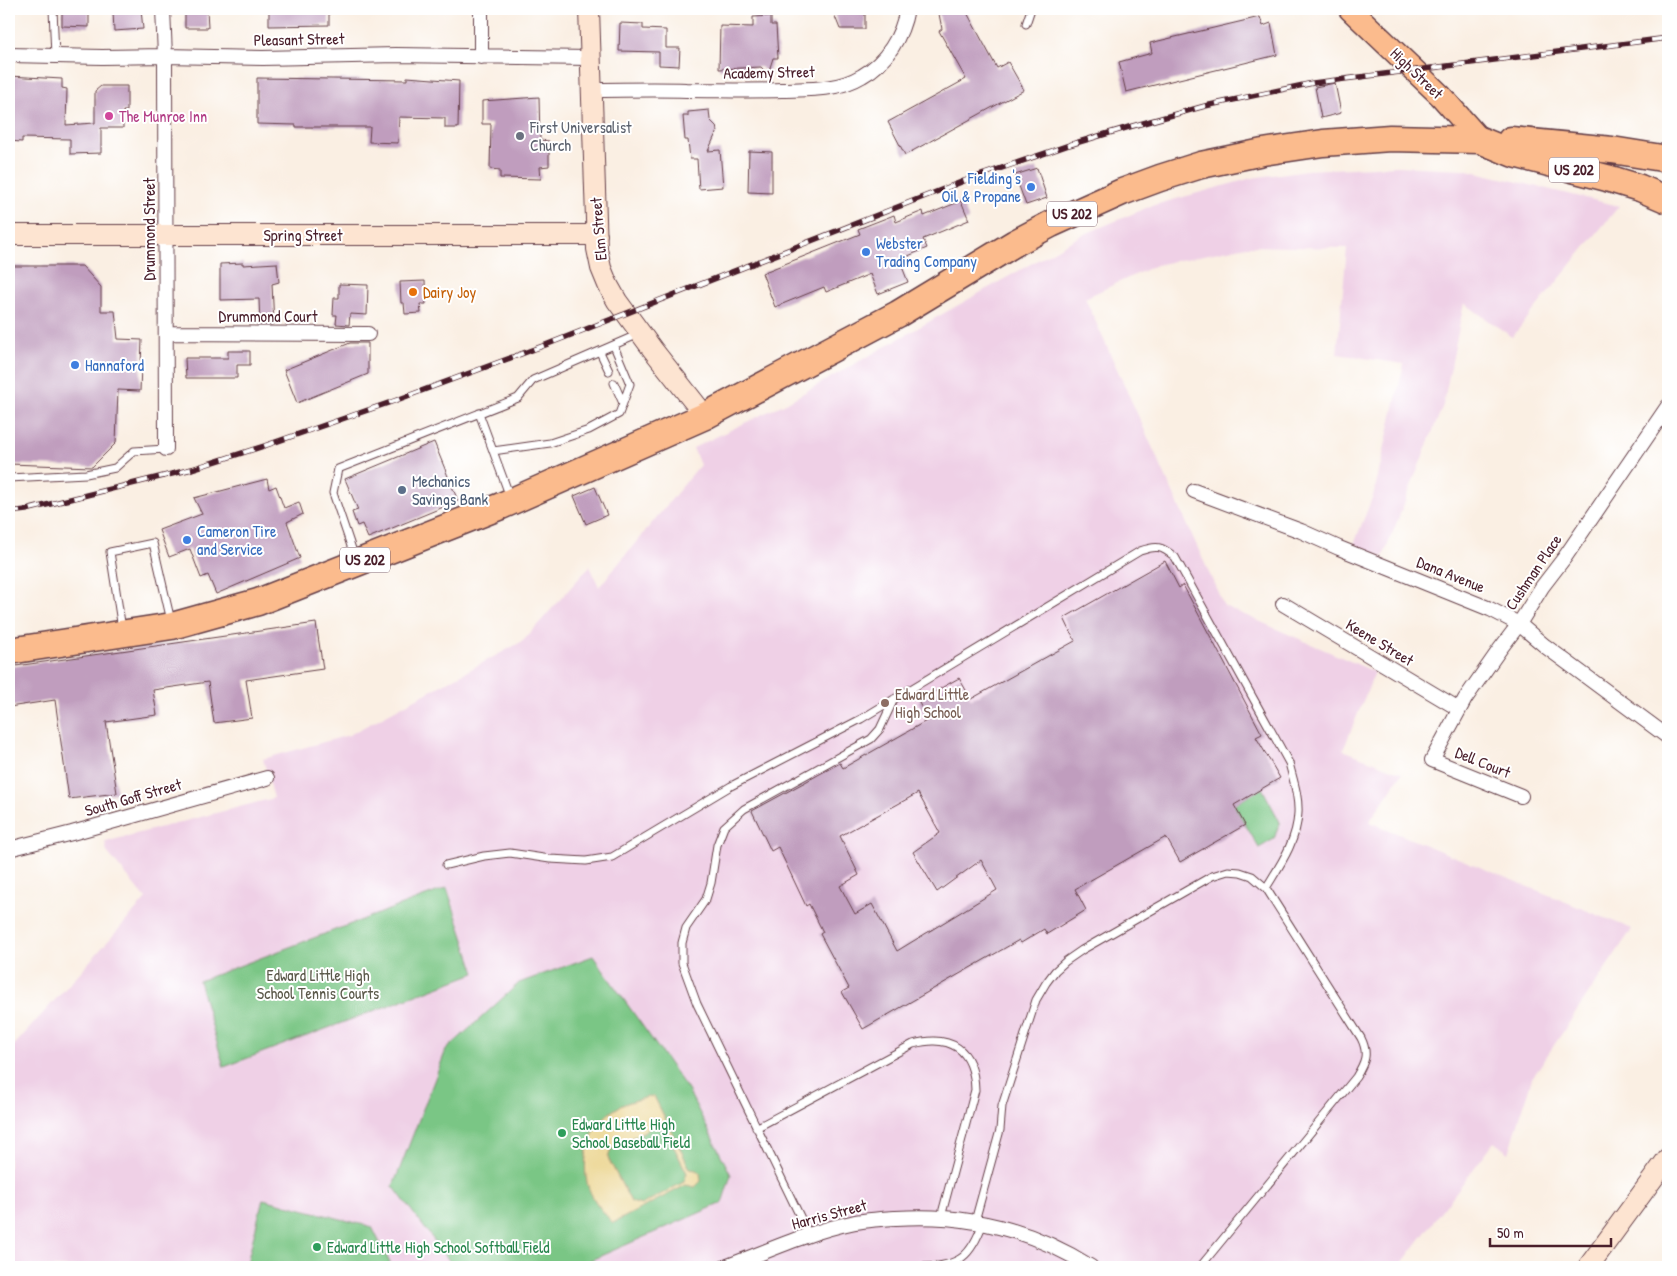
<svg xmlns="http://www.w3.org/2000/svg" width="1677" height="1276" viewBox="0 0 1677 1276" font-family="'Patrick Hand',sans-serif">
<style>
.built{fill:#efd0e6}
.green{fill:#7ac685;stroke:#627258}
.sand{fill:#eeda9e;stroke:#9c7c64;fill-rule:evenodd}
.building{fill:#c09dbe;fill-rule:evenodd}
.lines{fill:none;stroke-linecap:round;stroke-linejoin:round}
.lane-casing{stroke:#643e47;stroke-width:9}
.street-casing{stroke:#643e47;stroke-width:16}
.secondary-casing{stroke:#643e47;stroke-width:22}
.primary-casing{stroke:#643e47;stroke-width:25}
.highway-casing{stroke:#643e47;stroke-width:29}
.lane{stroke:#fff;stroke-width:7}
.street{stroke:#fff;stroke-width:14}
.secondary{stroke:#fde4d1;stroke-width:20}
.primary{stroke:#fbbb8d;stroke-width:22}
.highway{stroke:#fbbb8d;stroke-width:26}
.rail-casing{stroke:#4a1f2b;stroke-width:5.5}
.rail{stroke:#fff;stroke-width:4;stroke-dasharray:11;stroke-linecap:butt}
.hotel-dot{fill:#d1479c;stroke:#fff;stroke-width:2}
.worship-dot{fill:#6b7280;stroke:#fff;stroke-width:2}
.shop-dot{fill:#3f7fe0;stroke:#fff;stroke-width:2}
.food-dot{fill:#e8710a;stroke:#fff;stroke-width:2}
.service-dot{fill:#5c6f8a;stroke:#fff;stroke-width:2}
.education-dot{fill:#8d6e63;stroke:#fff;stroke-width:2}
.leisure-dot{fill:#2e9e5b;stroke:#fff;stroke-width:2}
.labels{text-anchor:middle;stroke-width:4;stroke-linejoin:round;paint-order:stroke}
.shield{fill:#fff;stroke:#80626b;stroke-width:1}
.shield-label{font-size:15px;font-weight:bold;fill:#4a1f2b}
.street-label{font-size:16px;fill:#4a1f2b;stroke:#fff}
.hotel-label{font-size:16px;fill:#b23c85;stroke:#fff;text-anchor:start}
.worship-label{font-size:16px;fill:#5b616d;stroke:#fff;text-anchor:start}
.shop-label{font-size:16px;fill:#366cbe;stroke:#fff;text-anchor:start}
.food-label{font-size:16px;fill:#c56008;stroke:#fff;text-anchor:start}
.service-label{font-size:16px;fill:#4e5e75;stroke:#fff;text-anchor:start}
.education-label{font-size:16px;fill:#785e54;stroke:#fff;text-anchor:start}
.park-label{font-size:16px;fill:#5b594a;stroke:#fff}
.leisure-label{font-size:16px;fill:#27864d;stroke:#fff;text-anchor:start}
</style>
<rect width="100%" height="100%" fill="#fff"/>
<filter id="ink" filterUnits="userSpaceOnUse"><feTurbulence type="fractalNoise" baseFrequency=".02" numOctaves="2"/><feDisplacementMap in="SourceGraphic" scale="10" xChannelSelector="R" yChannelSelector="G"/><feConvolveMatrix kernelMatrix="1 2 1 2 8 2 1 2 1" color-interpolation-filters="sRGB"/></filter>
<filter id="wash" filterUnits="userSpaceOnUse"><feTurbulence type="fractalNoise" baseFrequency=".0096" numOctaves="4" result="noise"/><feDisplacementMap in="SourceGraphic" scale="20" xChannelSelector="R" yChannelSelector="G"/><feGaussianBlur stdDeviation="1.12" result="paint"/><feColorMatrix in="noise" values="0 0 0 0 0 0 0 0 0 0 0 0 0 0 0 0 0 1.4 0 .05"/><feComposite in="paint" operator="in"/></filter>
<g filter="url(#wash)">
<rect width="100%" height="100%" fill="#faefe3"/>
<path class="built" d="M1397 166 1463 169 1619 206 1512 337 1464 303 1443 405 1383 557 1354 544 1374 493 1404 364 1337 354 1347 248 1247 246 1156 265 1085 298 1224 606 1375 672 1343 750 1402 773 1369 822 1632 929 1532 1078 1509 1153 1494 1142 1399 1267H9V1051L146 899 107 852 105 842 274 798 263 759 349 735 523 641 590 566 599 587 700 465 693 448 784 404 1080 236 1151 206 1252 178 1307 170Z"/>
<path class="green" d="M1262 788 1280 822 1274 839 1259 848 1234 805Z
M447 888 475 973 224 1067 199 981Z
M593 956 688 1090 731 1175 722 1203 575 1267H454L393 1186 446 1050 519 983Z
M263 1199 372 1227 392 1267H246Z"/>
<path class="sand" d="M654 1096 690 1169 696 1170 700 1173 701 1181 695 1187 686 1185 613 1223C604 1213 594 1202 589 1189 579 1160 590 1123 617 1108 628 1101 642 1099 654 1096ZM654 1126 665 1129 687 1173 684 1182 641 1205 631 1202 608 1158 611 1149Z"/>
<g id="blocks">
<path class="building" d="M62 9H89V27L62 26Z
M185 9H207L208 28H185Z
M269 9H329V25L269 26Z
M832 9H865V29H840Z
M938 9H965L997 68 1008 62 1024 90 905 155 888 122 966 79 939 31 942 29Z
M141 10 143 29 114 31 113 12Z
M771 16V25H776L778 58H773L768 74 761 67 719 69 720 26 753 27V17Z
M1260 17 1263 26 1271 23 1277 55 1126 92 1119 62 1152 53 1150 43Z
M620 23 643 24V29L666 30V48H680L679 66 659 65V52L619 51Z
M9 76 62 79V88L67 89 66 125 95 123V91L101 86H127V111H123V128H101V153L70 154V139L22 138V142L9 141Z
M407 77 459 81 458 128H445V118L399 117 398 143 369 142 370 127H296V125L257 124V78L407 80Z
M1335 83 1341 113 1321 118 1315 87Z
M539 97 540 140 549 141V166L540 167 541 179 500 178V170L490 169 491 124H482V101Z
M709 110 710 120 716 126 717 131 708 151 720 150 723 187 699 189 697 159H690L688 140H685L683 116H688V112Z
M749 151 772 152V193L748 192Z
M1037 168 1047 198 1026 205 1015 175Z
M961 201 969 220 923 239 927 248 908 256 910 260 901 264 908 282 878 294 870 274 826 292 824 287 775 307 762 273 860 234 858 229 894 215 896 222 923 211 924 216Z
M243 263V265L277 263 279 282 272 284 274 324 260 325 259 299 220 300V264Z
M9 266H82L101 287V311H115L118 339 142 340 140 391 118 390 116 443 92 467 9 464Z
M425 281 426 304H420L421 313 405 314 404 303H401L400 282Z
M339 284 368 285 367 315 350 314 349 325 336 324 337 315H333L334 298H339Z
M350 343H368V374L297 403 284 370Z
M228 351H250V365H237V378H186L185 358H228Z
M434 442 458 501 368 538 362 524 357 526 352 512 358 510 345 479Z
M267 479 269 489 276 486 284 508 299 502 303 514 287 522 300 558 216 594 208 575 201 578 190 549 169 557 159 530 202 514 194 498Z
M595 487 607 515 586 524 574 496Z
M1165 561 1179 588 1183 585 1262 734 1256 737 1280 778 1234 805 1245 825 1180 862 1166 837 1075 889 1086 910 1047 934 1044 929 1021 943 1019 940 863 1029 842 992 849 988 820 934 823 932 809 904 806 906 778 847 771 851 752 811 840 763 843 768 928 720 918 701 959 678 971 699 1075 641 1064 618ZM918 793 940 833 913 852 937 892 981 860 997 890 897 951 872 904 855 914 840 886 859 875 840 836Z
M316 623 323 669 246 680 252 718 214 723 208 682 153 690 157 715 106 722 117 793 69 799 55 700 9 707V667Z"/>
</g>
</g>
<g filter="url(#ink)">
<use href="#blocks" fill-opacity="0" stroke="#643e47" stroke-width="1"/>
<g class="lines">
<defs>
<path id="lane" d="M53 9 55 56
M1026 24 1031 9
M600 352 609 371
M614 383 622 401
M479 413 510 497
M493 451 550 443 589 430 619 414 630 384 614 346
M9 478 86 474 115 468 134 451 166 449
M355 558 333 493 338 469 518 398 533 380 639 334
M122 629 110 552 153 543 171 621
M446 865 484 856 510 853 550 859 586 861 612 857 731 786 861 719 1140 551C1157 545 1161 546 1175 557L1289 763C1293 779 1299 796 1298 813 1297 841 1280 865 1266 888
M756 1128 913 1044C951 1034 974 1049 975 1090L941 1217
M975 1221 1000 1130 1002 1106 1036 1000 1046 983 1055 971 1066 961 1082 950 1212 876 1228 871 1240 872 1252 876 1266 888 1361 1038C1369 1054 1365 1062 1356 1077L1200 1267
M809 1235 697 1004 682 963V943L686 928 706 899 711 883 717 845 724 827 744 809 871 739 880 729 894 699
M924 1267C960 1266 971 1256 983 1223"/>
<path id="street" d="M163 9 165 56 166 449
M9 55 102 57 165 56 263 58 396 55 590 58
M481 57V9
M591 90C622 90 654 89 686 90 718 90 749 91 781 90 809 89 837 91 862 76 887 62 902 36 907 9
M167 333 368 334
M1194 491 1301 531 1339 548 1490 609 1519 624 1545 646 1668 737
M1283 604 1459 709
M1521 796 1432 760 1465 699 1500 649 1519 624 1542 587 1565 557 1668 406
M9 849 72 833 267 778
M725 1267C766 1252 808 1232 851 1223 865 1220 881 1219 896 1218 967 1213 1031 1229 1091 1267"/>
<path id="secondary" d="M589 9 597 249 601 268 608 285 617 301 653 350 705 416
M9 235H597
M1588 1267 1668 1158"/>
<path id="primary" d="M1350 9 1441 96 1480 140"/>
<path id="highway" d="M1511 140 1612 150 1668 159
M9 651 172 626 258 602 501 506 705 416 898 314 1015 243 1051 224 1122 192 1160 178 1201 165 1263 152 1323 143 1390 138 1480 140 1514 154 1607 178 1640 188 1668 200"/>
</defs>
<use href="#lane" class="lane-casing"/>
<use href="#street" class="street-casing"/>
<use href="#secondary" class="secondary-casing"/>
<use href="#primary" class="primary-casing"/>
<use href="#highway" class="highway-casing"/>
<use href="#lane" class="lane"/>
<use href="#street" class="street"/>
<use href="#secondary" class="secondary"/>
<use href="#primary" class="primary"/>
<use href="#highway" class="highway"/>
<defs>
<path id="rail" d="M9 512 26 510 192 469 264 446 394 401 548 344 964 181 1069 145 1129 127 1205 106 1313 83 1668 38"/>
</defs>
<use href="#rail" class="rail-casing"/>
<use href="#rail" class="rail"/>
</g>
</g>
<circle class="hotel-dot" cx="109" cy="116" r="5"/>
<circle class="worship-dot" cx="520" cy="136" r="5"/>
<g class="shop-dot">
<circle cx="1031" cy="187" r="5"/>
<circle cx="866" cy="252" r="5"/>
<circle cx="75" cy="365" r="5"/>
<circle cx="187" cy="540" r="5"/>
</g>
<circle class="food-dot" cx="413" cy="292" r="5"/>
<circle class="service-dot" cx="402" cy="490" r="5"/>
<circle class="education-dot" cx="885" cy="703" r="5"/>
<g class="leisure-dot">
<circle cx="562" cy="1133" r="5"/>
<circle cx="317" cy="1247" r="5"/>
</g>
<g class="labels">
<g class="shield">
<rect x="1549" y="157.5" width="50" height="25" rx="4"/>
<rect x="1047" y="201.5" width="50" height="25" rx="4"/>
<rect x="340" y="547.5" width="50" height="25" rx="4"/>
</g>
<g class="shield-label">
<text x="1574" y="175">US 202</text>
<text x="1072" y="219">US 202</text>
<text x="365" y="565">US 202</text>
</g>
<g class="street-label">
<text transform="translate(299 39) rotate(-1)" y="6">Pleasant Street</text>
<text transform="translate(769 72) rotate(-1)" y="6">Academy Street</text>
<text transform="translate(1417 73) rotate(44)" y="6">High Street</text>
<text transform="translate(149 229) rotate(-90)" y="6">Drummond Street</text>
<text transform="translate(598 229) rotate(-95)" y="6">Elm Street</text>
<text x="303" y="241">Spring Street</text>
<text x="268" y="322">Drummond Court</text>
<text transform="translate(1533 572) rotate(-56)" y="6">Cushman Place</text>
<text transform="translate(1451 574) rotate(22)" y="6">Dana Avenue</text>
<text transform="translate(1380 642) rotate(31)" y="6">Keene Street</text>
<text transform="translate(1483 762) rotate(22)" y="6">Dell Court</text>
<text transform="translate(133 797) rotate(-16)" y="6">South Goff Street</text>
<text transform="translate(829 1214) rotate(-15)" y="6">Harris Street</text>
</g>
<g class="hotel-label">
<text x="119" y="122">The Munroe Inn</text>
</g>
<g class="worship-label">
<text x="530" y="133">First Universalist<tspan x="530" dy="18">Church</tspan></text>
</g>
<g class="shop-label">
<text x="1021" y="184" text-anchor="end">Fielding's<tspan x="1021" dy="18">Oil &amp; Propane</tspan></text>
<text x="876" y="249">Webster<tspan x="876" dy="18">Trading Company</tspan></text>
<text x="85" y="371">Hannaford</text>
<text x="197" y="537">Cameron Tire<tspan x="197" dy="18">and Service</tspan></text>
</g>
<g class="food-label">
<text x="423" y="298">Dairy Joy</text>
</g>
<g class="service-label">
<text x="412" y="487">Mechanics<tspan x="412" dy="18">Savings Bank</tspan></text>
</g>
<g class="education-label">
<text x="895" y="700">Edward Little<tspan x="895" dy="18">High School</tspan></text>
</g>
<g class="park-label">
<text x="318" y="981">Edward Little High<tspan x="318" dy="18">School Tennis Courts</tspan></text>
</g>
<g class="leisure-label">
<text x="572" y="1130">Edward Little High<tspan x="572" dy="18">School Baseball Field</tspan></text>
<text x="327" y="1253">Edward Little High School Softball Field</text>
</g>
</g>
<rect width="1677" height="1276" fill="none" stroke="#fff" stroke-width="30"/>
<path d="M1490 1238v8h121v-8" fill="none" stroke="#4a1f2b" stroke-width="2.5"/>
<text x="1497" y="1238" font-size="15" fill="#4a1f2b" stroke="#ffffff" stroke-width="4" paint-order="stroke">50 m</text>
</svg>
